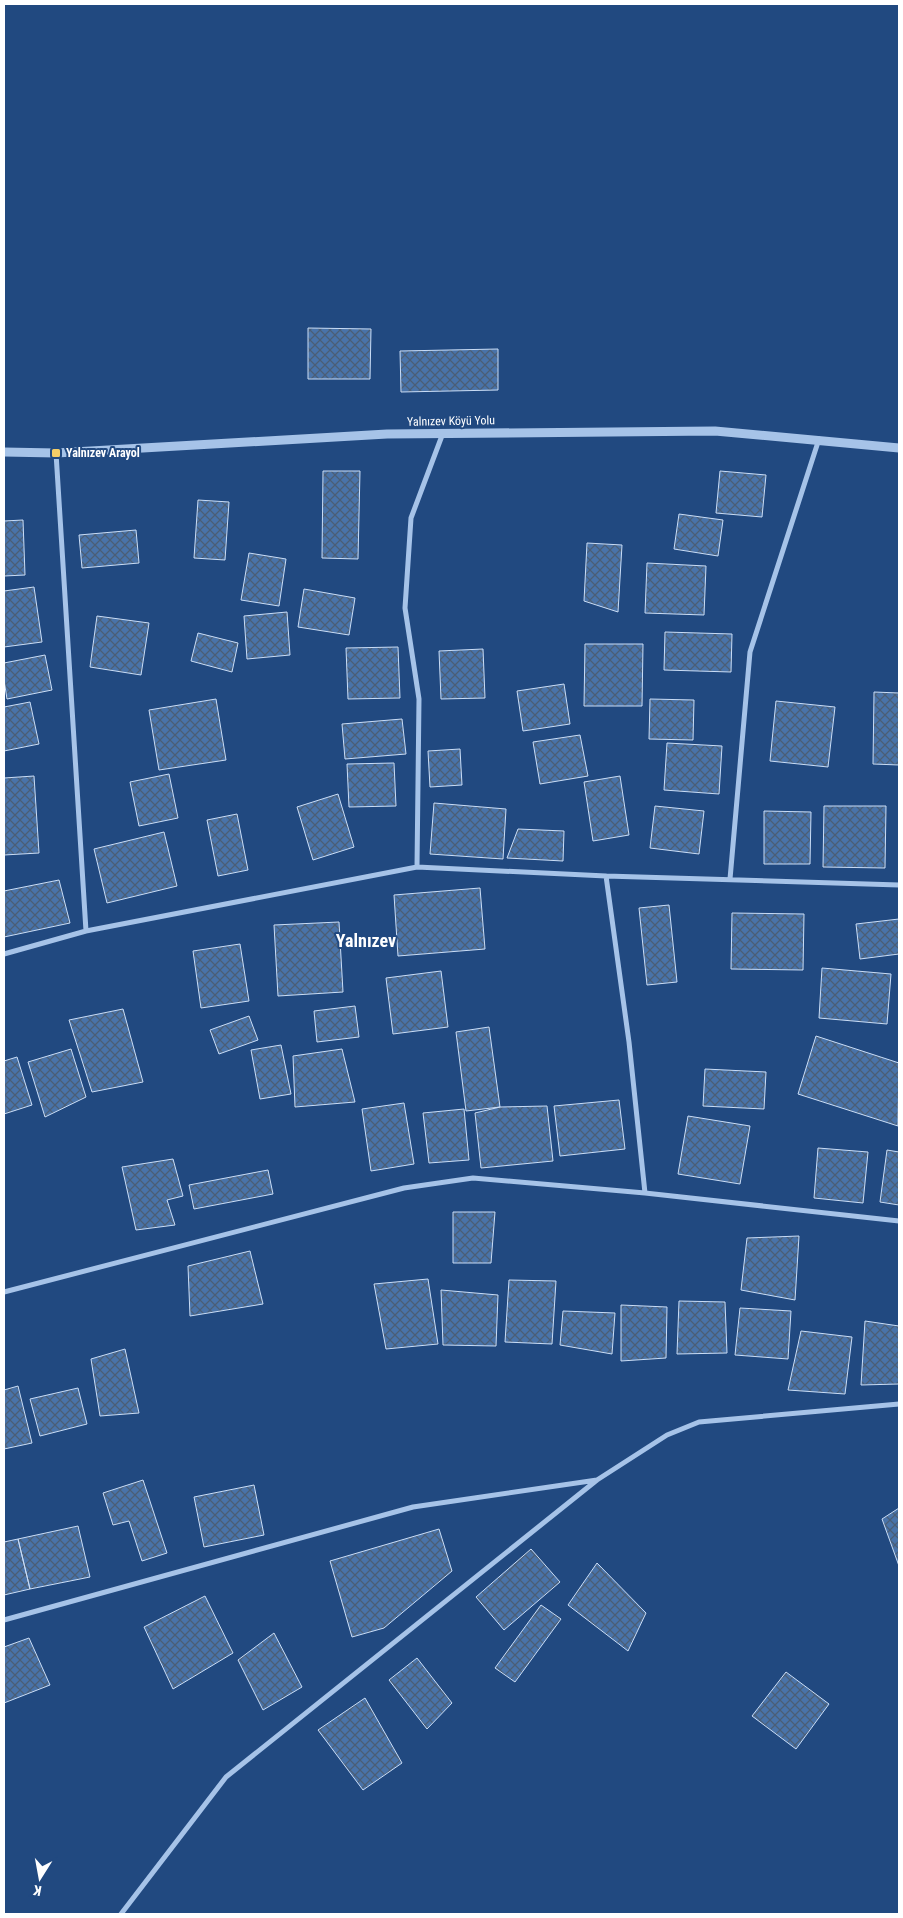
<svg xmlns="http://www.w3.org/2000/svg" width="903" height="1918" viewBox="0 0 903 1918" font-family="'Roboto Condensed',sans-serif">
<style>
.building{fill:url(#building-cross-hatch);stroke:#caddf6}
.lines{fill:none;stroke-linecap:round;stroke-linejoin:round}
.minor{stroke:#a6c3e8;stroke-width:5}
.tertiary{stroke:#a6c3e8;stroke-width:9}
.poi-dot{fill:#f4cd67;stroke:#214980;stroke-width:2}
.labels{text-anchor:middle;stroke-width:4;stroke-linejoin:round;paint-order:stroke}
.street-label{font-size:12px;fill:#fff;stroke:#214980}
.poi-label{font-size:12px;font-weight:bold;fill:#fff;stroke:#214980;text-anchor:start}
.district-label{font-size:18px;font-weight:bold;fill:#fff;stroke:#214980}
</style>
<defs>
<pattern id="building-cross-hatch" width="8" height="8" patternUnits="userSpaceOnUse" patternTransform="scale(1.25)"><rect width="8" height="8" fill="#4973a9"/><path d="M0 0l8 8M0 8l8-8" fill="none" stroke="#4b5e76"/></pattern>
</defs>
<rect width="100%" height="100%" fill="#214980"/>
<path class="building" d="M308 328 371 329 370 379H308Z
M498 349V390L401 392 400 351Z
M323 471H360L358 559 322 558Z
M720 471 766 475 762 517 716 513Z
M198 500 229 502 225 560 194 558Z
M679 514 723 520 718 556 674 549Z
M23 520 25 575 4 576V521Z
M136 530 139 563 82 568 79 535Z
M587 543 622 545 618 612 584 601Z
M249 553 286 559 279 606 241 600Z
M647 563 706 566 704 615 645 613Z
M34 587 42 642 4 647V591Z
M304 589 355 598 349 635 298 627Z
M287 612 290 655 247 659 244 616Z
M97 616 149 623 141 675 90 667Z
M665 632 732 634 731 672 664 670Z
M198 633 238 643 232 672 191 661Z
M585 644H643L642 706H584Z
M398 647 400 698 348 699 346 648Z
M483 649 485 698 441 699 439 651Z
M45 655 52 690 7 699 4 680V663Z
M564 684 570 724 523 731 517 691Z
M874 692 899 693V765L873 764Z
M216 699 226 760 159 770 149 710Z
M650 699 694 700 693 740 649 739Z
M776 701 835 707 828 767 770 761Z
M30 702 39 744 4 751V707Z
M402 719 406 754 345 759 342 724Z
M580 735 588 776 540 784 533 742Z
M667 743 722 746 719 794 664 790Z
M460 749 462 785 430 787 428 751Z
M394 763 396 806 349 807 347 764Z
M169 774 178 818 139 826 130 782Z
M34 776 39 853 4 855V778Z
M620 776 629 835 593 841 584 782Z
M338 794 354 847 313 860 297 807Z
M434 803 506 809 503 859 430 854Z
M655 806 704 811 699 854 650 848Z
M824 806H886L885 868 823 867Z
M764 811 811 812 810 864H764Z
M237 814 248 870 218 876 207 820Z
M518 829 564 831 563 861 507 858Z
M164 832 177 886 107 903 94 849Z
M59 880 70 923 4 937V891Z
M480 888 485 949 398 956 394 895Z
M669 905 677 982 647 985 639 908Z
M732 913 804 914 803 970 731 969Z
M899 919V954L860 959 856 924Z
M339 922 343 992 278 996 274 925Z
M240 944 249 1001 201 1008 193 951Z
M822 968 891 974 887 1024 819 1018Z
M441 971 448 1027 393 1034 386 978Z
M355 1006 359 1037 317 1042 314 1011Z
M123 1009 143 1082 92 1092 69 1020Z
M249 1016 258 1040 219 1054 210 1030Z
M489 1027 500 1107 466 1111 456 1032Z
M816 1036 899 1063 898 1126 798 1094Z
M281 1045 291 1094 260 1099 251 1050Z
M71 1049 86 1097 45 1117 28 1062Z
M342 1049 355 1102 295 1107 293 1056Z
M17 1057 32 1105 4 1114V1061Z
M705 1069 766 1072 764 1109 703 1106Z
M619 1100 625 1149 560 1156 554 1106Z
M404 1103 414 1164 371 1171 362 1109Z
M547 1106 553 1161 481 1168 475 1113 500 1107Z
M464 1109 469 1160 429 1163 423 1113Z
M688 1116 750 1126 740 1184 678 1174Z
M818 1148 868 1152 863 1203 814 1198Z
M887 1150 899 1152V1205L880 1202Z
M173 1159 183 1196 167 1200 175 1225 136 1230 122 1167Z
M268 1170 273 1194 194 1209 189 1185Z
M453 1212H495L491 1263H453Z
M799 1236 795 1300 741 1290 747 1238Z
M250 1251 263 1304 190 1316 188 1266Z
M428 1279 438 1344 386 1349 374 1284Z
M509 1280 556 1281 552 1344 505 1342Z
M441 1290 498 1295 496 1346 443 1345Z
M679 1301 725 1302 727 1353 677 1354Z
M621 1305 667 1307 666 1358 621 1361Z
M740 1308 791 1311 788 1359 735 1355Z
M563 1311 615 1313 612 1354 560 1345Z
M865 1321 899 1326V1384L861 1385Z
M801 1331 852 1337 845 1394 788 1390Z
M125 1349 139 1413 100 1416 91 1359Z
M18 1386 32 1443 4 1449V1390Z
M78 1388 87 1424 40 1436 30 1399Z
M143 1480 167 1553 142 1561 129 1521 113 1525 103 1493Z
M254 1485 264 1535 204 1547 194 1497Z
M899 1508V1566L882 1519Z
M78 1526 90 1577 30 1589 18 1539Z
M439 1529 452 1571 384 1628 352 1637 330 1561Z
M18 1539 30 1589 4 1595V1542Z
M531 1549 560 1582 504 1630 476 1597Z
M597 1563 646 1613 628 1651 568 1605Z
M205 1596 233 1653 173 1689 144 1627Z
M541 1605 561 1619 515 1682 495 1668Z
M274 1633 302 1687 263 1710 238 1660Z
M29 1638 50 1685 4 1703V1647Z
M417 1658 452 1703 427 1729 389 1680Z
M786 1672 829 1704 796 1749 752 1716Z
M365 1698 402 1763 363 1790 318 1730Z"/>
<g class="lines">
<path class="minor" d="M56 453 86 931 417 867 606 876 899 885
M417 867 419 699 405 608 411 518 443 433
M730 879 750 652 819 439
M4 954 86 931
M645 1193 899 1221
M4 1292 404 1188 473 1178 645 1193 629 1042 606 876
M4 1620 413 1507 597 1480 667 1435 699 1422 899 1404
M121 1914 226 1777 597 1480"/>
<path class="tertiary" d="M4 452 56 453 387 434 715 431 899 448"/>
</g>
<rect class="poi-dot" x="51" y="448" width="10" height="10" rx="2.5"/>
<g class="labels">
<g class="street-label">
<text transform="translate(451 421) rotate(-1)" y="4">Yalnızev Köyü Yolu</text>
</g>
<g class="poi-label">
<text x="66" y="457">Yalnızev Arayol</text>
</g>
<g class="district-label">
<text x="366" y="947">Yalnızev</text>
</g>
</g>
<rect width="903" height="1918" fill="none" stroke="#ffffff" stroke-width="10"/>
<g transform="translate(40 1878) rotate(191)" stroke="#214980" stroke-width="4" paint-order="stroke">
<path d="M0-4L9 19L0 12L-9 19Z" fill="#ffffff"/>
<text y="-8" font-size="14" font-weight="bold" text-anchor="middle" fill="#ffffff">K</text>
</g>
</svg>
